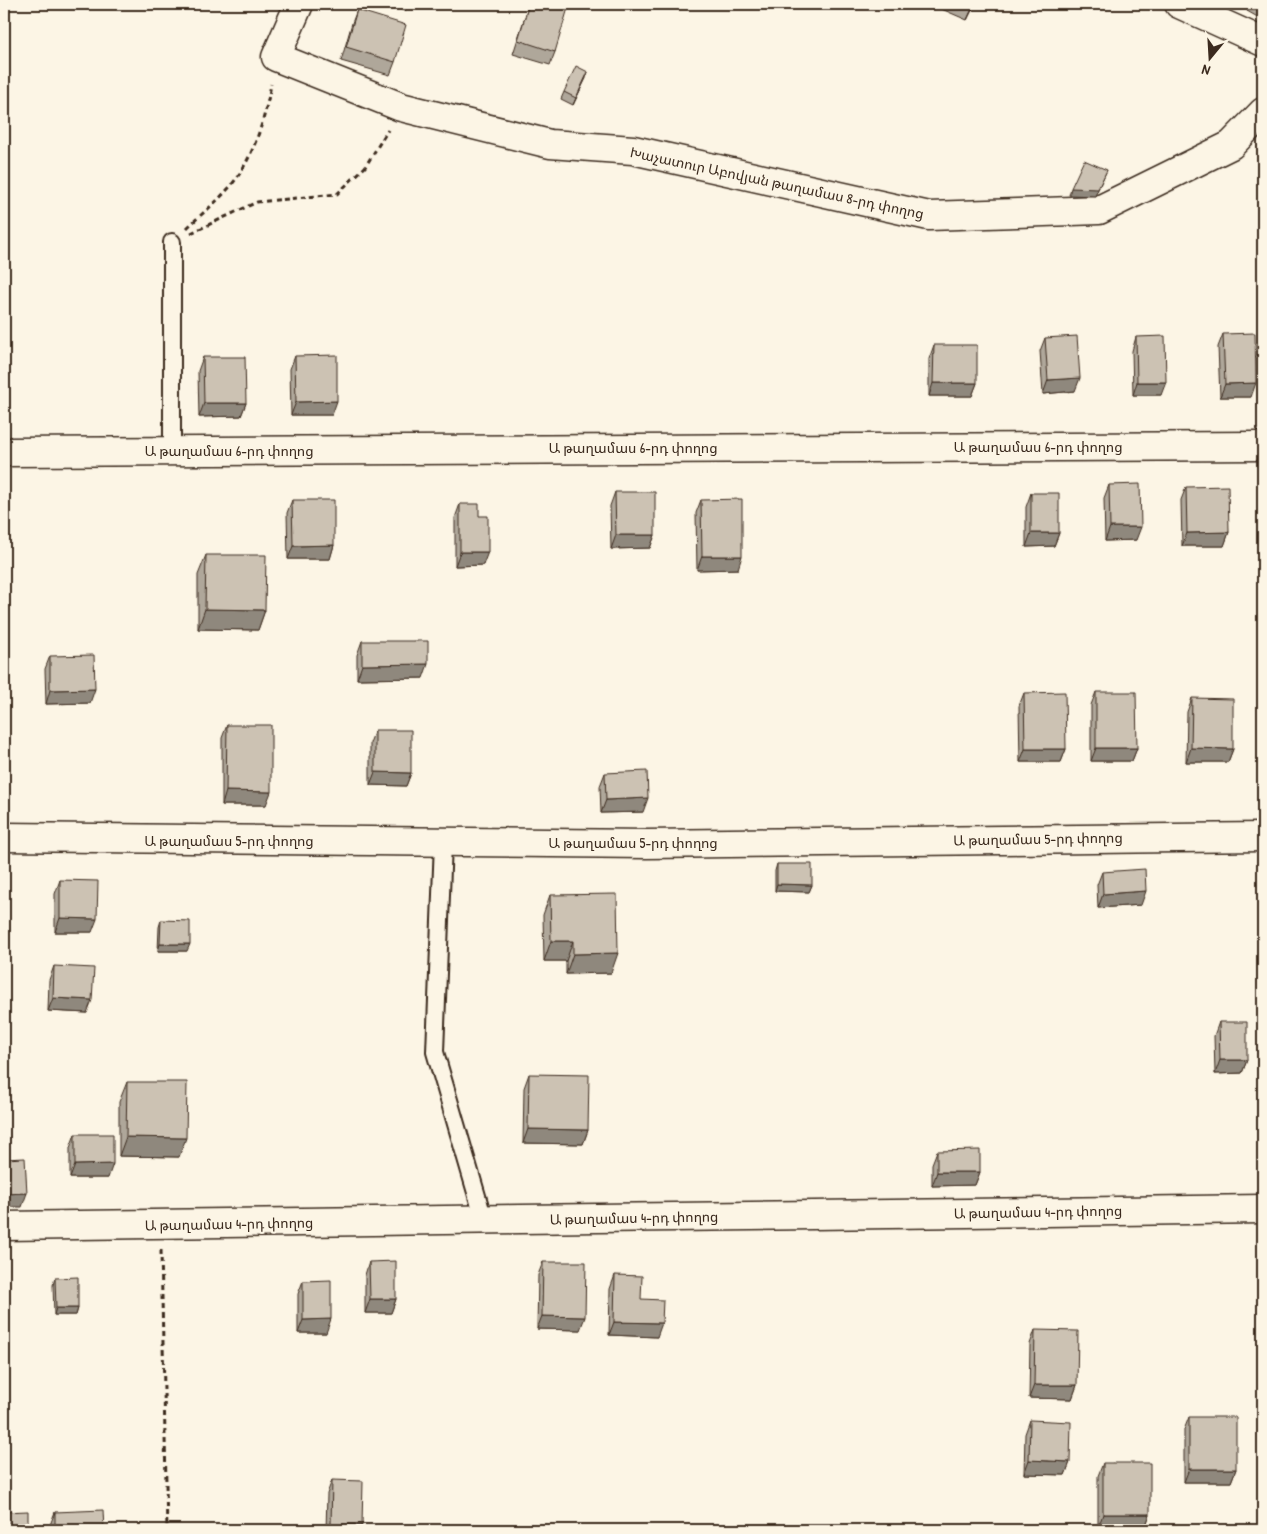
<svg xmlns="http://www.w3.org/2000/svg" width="1267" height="1534" viewBox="0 0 1267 1534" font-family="'Patrick Hand','Noto Sans Armenian',sans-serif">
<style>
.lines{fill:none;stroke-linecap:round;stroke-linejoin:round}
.lane-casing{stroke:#3b2a1e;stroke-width:20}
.street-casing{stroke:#3b2a1e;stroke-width:31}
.path{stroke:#3b2a1e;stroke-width:3;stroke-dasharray:5 4;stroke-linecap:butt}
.lane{stroke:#fcf5e5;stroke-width:16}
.street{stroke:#fcf5e5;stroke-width:28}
.wall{fill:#afa79a;stroke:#3b2a1e}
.shaded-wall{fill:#8f887d;stroke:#3b2a1e}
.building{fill:#ccc2b3;stroke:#3b2a1e}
.labels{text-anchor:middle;stroke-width:4;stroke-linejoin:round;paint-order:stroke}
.street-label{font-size:14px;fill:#3b2a1e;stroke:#fcf5e5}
</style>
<rect width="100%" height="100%" fill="#fcf5e5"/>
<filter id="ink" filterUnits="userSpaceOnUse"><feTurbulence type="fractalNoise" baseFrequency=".02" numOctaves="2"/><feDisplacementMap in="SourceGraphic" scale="10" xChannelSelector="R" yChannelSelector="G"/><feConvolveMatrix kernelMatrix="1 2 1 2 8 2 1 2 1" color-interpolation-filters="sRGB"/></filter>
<g filter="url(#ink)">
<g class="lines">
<defs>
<path id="lane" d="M172 451V242
M443 842 435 1052 484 1220"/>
<path id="street" d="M299 4 276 57 401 107 550 144 633 150 929 216 1099 210 1231 145 1263 112
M1179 4 1263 42
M4 452 1263 446
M4 837 647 844 1263 837
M4 1226 1263 1209"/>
</defs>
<use href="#lane" class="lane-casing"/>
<use href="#street" class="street-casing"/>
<path class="path" d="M187 228C200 215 215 204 227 190 252 163 265 120 271 84
M191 233 257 202 337 194 365 167 388 130
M161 1250 167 1530"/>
<use href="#lane" class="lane"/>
<use href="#street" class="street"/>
</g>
<path class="wall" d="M384 4H407L405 11Z
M529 4H553L555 52 550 65 513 54Z
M930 4H975L967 20Z
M1250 4H1263V20L1247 11Z
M357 10 395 62 390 75 341 61 352 23Z
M586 78 573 105 561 99 564 92Z
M1223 334 1251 397H1220L1218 347Z
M1136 337 1161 395H1133L1132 351Z
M1045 338 1075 391 1043 394 1040 351Z
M934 345 977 383 972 396H929V359Z
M295 356 332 415H291L290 369Z
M203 357 246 403 241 416 199 417 198 371Z
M1109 485 1136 540 1105 541 1104 498Z
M1186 487 1229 532 1224 546H1182L1181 500Z
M615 492 655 535 650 548 611 549 610 506Z
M1031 493 1059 533 1054 546 1026 547V507Z
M292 500 334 545 330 559H288L287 513Z
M701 500 738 569 697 570 696 513Z
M460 504 479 516 483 565 455 566V518Z
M206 555 265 610 258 630 198 629V575Z
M362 641 423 678 357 679V655Z
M50 656 90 703 46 704 45 669Z
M1096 692 1137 748 1132 761H1091V705Z
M1024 693 1066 749 1061 762H1020L1019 706Z
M1192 698 1233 749 1228 762H1186L1187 712Z
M227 725 266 805H222V738Z
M375 730 411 773 406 786 370 785V743Z
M605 773 643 812 601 813 600 786Z
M777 864 812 885 809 892 775 891V871Z
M1102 872 1141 905 1098 908 1097 885Z
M60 880 92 932H55V894Z
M550 895 611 973 566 974V961H544L543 915Z
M161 920 187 951H158L159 927Z
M54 966 87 1013 48 1011 49 980Z
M1219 1022 1247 1060 1242 1073 1215 1074 1214 1036Z
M529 1074 588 1130 583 1144 523 1143 524 1088Z
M127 1082 179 1157 119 1156V1102Z
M75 1134 108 1178H70V1148Z
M937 1151 980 1172 975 1185 932 1186V1164Z
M369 1262 396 1299 391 1313H365V1275Z
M543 1262 580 1330 537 1329 538 1275Z
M615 1275 641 1299 657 1337 609 1335 610 1289Z
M55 1278 78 1308 76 1315H54L53 1285Z
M303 1281 326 1333H298V1294Z
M1035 1330 1077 1385 1072 1399 1029 1398 1030 1344Z
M1189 1417 1236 1469 1231 1482H1184V1430Z
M1030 1420 1070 1462 1065 1475 1024 1474 1025 1434Z
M1103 1463 1150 1514 1145 1528H1098V1476Z
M332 1480 360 1530H326L327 1494Z
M55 1512 104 1530H50V1525Z"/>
<path class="shaded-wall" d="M974 4H975L967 20Z
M588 72 586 78 573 105 576 98Z
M1107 170 1095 196 1069 195 1071 188Z
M1080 378 1075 391 1043 394 1048 380Z
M1137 382H1166L1161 395H1133Z
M933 383H977L972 396H929Z
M1256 383 1251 397H1220L1225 384Z
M337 401 332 415H291L296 402Z
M204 403H246L241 416 199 417Z
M1110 527H1141L1136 540 1105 541Z
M1229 532 1224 546H1182L1187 533Z
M1031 533H1059L1054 546 1026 547Z
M616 535H655L650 548 611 549Z
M334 545 330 559H288L293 546Z
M460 552H488L483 565 455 566Z
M702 556H742L738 569 697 570Z
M205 609 265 610 258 630 198 629Z
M428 664 423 678 357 679 362 665Z
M95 689 90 703 46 704 50 690Z
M1096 748H1137L1132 761H1091Z
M1191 748 1233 749 1228 762H1186Z
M1025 749H1066L1061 762H1020Z
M375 772 411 773 406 786 370 785Z
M226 791 271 792 266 805H222Z
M648 798 643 812 601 813 606 800Z
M777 884 812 885 809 892 775 891Z
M1146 891 1141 905 1098 908 1103 894Z
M60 918 97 919 92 932H55Z
M551 941H573L566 961H544Z
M160 944H190L187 951H158Z
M618 953 611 973 566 974 573 954Z
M53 998 92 1000 87 1013 48 1011Z
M1220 1060H1247L1242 1073 1215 1074Z
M528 1129 588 1130 583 1144 523 1143Z
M126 1137 186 1138 179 1157 119 1156Z
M113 1164 108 1178H70L75 1165Z
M937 1172H980L975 1185 932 1186Z
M27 1193 22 1207H4V1194Z
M370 1299H396L391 1313H365Z
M56 1308H78L76 1315H54Z
M542 1316 585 1317 580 1330 537 1329Z
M331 1319 326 1333H298L303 1320Z
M614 1322 662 1323 657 1337 609 1335Z
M1034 1385H1077L1072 1399 1029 1398Z
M1029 1460 1070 1462 1065 1475 1024 1474Z
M1189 1469H1236L1231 1482H1184Z
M1103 1514H1150L1145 1528H1098Z
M331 1525H362L360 1530H329Z"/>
<path class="building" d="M529 4H553L568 8 555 52 518 40Z
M965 4H974L972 7Z
M357 10 406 25 395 62 346 47Z
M576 66 588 72 576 98 564 92Z
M1084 160 1107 170 1098 189 1071 188Z
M1255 333 1256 383 1225 384 1223 334Z
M1077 336 1080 378 1048 380 1045 338Z
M1165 336 1166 382H1137L1136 337Z
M934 345H977V383H933Z
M337 355V401L296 402 295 356Z
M203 357H245L246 403H204Z
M1140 484 1141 527H1110L1109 485Z
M1228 486 1229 532 1187 533 1186 487Z
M615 492H655V535H616Z
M1031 493H1059V533H1031Z
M742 499V556H702L701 500Z
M292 500H334V545L293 546Z
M460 504H479V516H488V552H460Z
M206 555H266L265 610 205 609Z
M362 641H428V664L362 665Z
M94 655 95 689 50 690V656Z
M1065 692 1066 749H1025L1024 693Z
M1096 692H1136L1137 748H1096Z
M1192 698 1233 699V749L1191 748Z
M227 725H271V792L226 791Z
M375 730H411V773L375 772Z
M647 771 648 798 606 800 605 773Z
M777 864H812V885L777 884Z
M1145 869 1146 891 1103 894 1102 872Z
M60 880 98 881 97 919 60 918Z
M617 894 618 953 573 954V941H551L550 895Z
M161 920 190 921V944H160Z
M54 966 94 968 92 1000 53 998Z
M1219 1022H1247V1060H1220Z
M529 1074 589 1075 588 1130 528 1129Z
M127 1082H187L186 1138 126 1137Z
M75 1134H113V1164L75 1165Z
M980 1150V1172H937V1151Z
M25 1158 27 1193 4 1194V1159Z
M396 1261V1299H370L369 1262Z
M543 1262H586L585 1317 542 1316Z
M615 1275 642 1276 641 1299 663 1300 662 1323 614 1322Z
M78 1277V1308H56L55 1278Z
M331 1280V1319L303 1320V1281Z
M1035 1330 1078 1331 1077 1385H1034Z
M1189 1417H1236V1469H1189Z
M1030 1420 1071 1422 1070 1462 1029 1460Z
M1103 1463H1150V1514H1103Z
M332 1480 363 1481 362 1525H331Z
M103 1510 104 1530H55V1512Z
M28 1511V1530H4V1512Z"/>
</g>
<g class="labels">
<g class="street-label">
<text transform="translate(777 183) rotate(12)" y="5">Խաչատուր Աբովյան թաղամաս 8-րդ փողոց</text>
<text x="1038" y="452">Ա թաղամաս 6-րդ փողոց</text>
<text x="633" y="453">Ա թաղամաս 6-րդ փողոց</text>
<text x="229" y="456">Ա թաղամաս 6-րդ փողոց</text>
<text transform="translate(1038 839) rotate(-1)" y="5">Ա թաղամաս 5-րդ փողոց</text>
<text x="229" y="846">Ա թաղամաս 5-րդ փողոց</text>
<text x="633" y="848">Ա թաղամաս 5-րդ փողոց</text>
<text transform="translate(1038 1212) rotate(-1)" y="5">Ա թաղամաս 4-րդ փողոց</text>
<text transform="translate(634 1218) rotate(-1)" y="5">Ա թաղամաս 4-րդ փողոց</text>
<text transform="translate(229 1224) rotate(-1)" y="5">Ա թաղամաս 4-րդ փողոց</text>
</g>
</g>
<rect width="1267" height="1534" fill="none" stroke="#fcf5e5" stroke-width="20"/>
<rect x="10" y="10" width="1247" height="1514" fill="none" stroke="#3b2a1e" stroke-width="2" filter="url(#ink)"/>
<g transform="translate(1210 58) rotate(198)" stroke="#fcf5e5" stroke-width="4" paint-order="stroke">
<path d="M0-4L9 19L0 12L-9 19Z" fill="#3b2a1e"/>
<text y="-8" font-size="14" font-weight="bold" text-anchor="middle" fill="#3b2a1e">N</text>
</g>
</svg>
